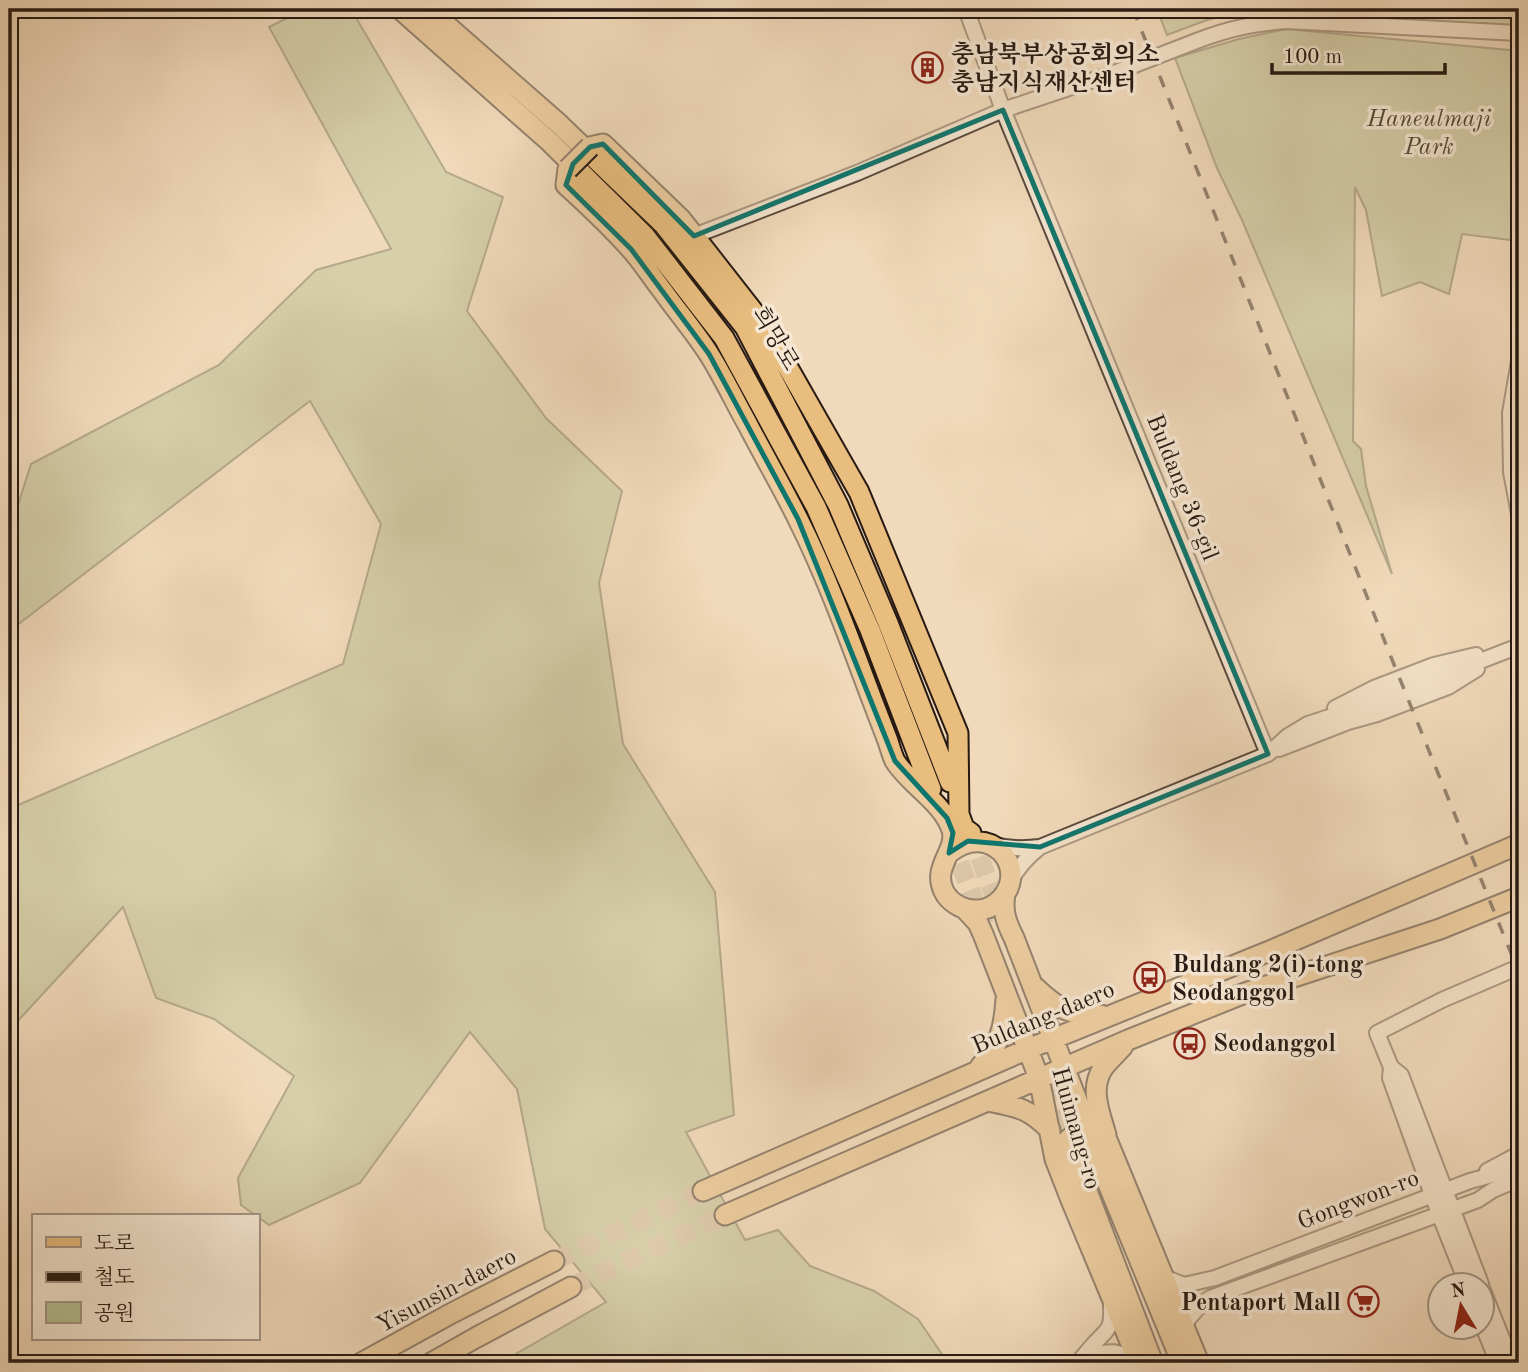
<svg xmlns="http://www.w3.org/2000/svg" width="1528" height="1372" viewBox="0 0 1528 1372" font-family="'Old Standard TT','Noto Serif KR',serif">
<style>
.green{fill:#b5c194;stroke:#6e6e54;stroke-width:2}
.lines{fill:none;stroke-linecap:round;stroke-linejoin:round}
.major-tunnel{stroke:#c9b499;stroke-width:19;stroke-dasharray:19 10;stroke-linecap:butt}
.minor-casing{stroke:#5a4a3d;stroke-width:18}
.major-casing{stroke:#271a13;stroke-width:23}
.minor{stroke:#f6e7d3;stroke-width:14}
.major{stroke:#e8bd7e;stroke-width:19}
.rail{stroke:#271a13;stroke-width:3.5;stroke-dasharray:12 12;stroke-linecap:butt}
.minor-bridge-casing{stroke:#5a4a3d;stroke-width:18;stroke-linecap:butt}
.major-bridge-casing{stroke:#271a13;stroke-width:23;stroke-linecap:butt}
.minor-bridge{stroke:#f6e7d3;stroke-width:14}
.major-bridge{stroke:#e8bd7e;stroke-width:19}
.marked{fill:none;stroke:#0f766e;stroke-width:5;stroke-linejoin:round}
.labels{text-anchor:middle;stroke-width:7;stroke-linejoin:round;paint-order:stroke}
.poi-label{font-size:24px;font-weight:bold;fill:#271a13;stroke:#f6e7d3;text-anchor:start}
.park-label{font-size:24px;font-style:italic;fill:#524c3a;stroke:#f6e7d3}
.street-label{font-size:24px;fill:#271a13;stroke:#f6e7d3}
</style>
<rect width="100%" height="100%" fill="#f1dabb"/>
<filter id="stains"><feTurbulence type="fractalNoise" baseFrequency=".00286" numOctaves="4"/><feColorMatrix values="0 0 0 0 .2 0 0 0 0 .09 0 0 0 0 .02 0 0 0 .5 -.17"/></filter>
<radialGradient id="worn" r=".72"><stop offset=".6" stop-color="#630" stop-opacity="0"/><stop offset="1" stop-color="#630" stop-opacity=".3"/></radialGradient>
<path class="green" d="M305 9H351L446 172 503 197 467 311 546 418 622 491 599 583 623 744 715 892 734 1115 686 1132 745 1240 778 1230 810 1266 874 1291 918 1319 948 1363H500L606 1302 545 1229 517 1089 470 1032 360 1183 269 1225 241 1205 238 1178 294 1076 214 1019 156 998 123 907 14 1025 9 945V809L343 664 381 524 310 401 12 629 11 527 31 464 219 365 316 270 391 249 269 27Z
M1157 9H1275V10L1237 12 1207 20 1167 35Z
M1292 9H1494L1519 11V29L1293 11Z
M1286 29 1519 51V241L1462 234 1449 294 1420 282 1382 296 1366 210 1355 187 1353 441 1361 449 1366 486 1392 574 1242 220 1217 168 1175 58 1239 39Z"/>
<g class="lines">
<path class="major-tunnel" d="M969 830 1002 916
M949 836 984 925
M1045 1084 1072 1152
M554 1261 703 1191
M571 1287 725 1215"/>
<defs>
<path id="minor" d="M966 9 1003 110 1268 754 1040 847
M1199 40C1231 28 1252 24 1286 21L1519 33
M694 236 857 173 1003 110 1114 73
M1519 361 1510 413 1511 472 1519 514
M1335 708 1374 688 1434 665 1476 655
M1279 749 1348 722 1377 714 1448 687 1477 669
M1268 754 1288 736 1308 724 1372 703 1519 646
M994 845C1010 849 1024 849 1040 847 1027 857 1018 867 1010 882
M1391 1067 1390 1078 1439 1214 1467 1284
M1487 1171 1519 1154
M1164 1277 1184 1285 1215 1278 1470 1181 1507 1171 1519 1166
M1481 1284 1401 1075 1391 1067 1377 1033 1442 1000 1519 967
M1482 1288 1512 1363
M1482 1324 1498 1363
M1184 1325C1192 1314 1199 1305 1210 1298L1478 1200 1493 1190 1519 1179
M1084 1357C1104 1353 1117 1346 1133 1363
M1077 1363C1083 1358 1087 1351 1093 1345 1109 1327 1112 1331 1111 1304"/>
<path id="major" d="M400 9 550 142 645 236 724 338 816 507 870 630 931 789
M428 9 559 124 664 225 745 327 838 505 888 623 950 782
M590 147 603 144 681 219 763 324 859 492 958 733 959 814 964 828 971 833
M568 169 566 185C588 205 610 226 630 248 642 261 651 276 662 290 677 311 695 332 709 354 723 376 734 400 747 423 764 456 783 488 799 521 828 579 850 641 873 702 878 715 883 728 888 741 890 747 892 755 895 761 910 785 943 802 952 830 958 852 929 868 946 895 953 905 966 911 978 910 987 910 995 905 1001 899 1030 867 989 820 949 853
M1005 894C1002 911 1006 922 1014 938L1080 1108 1086 1117 1107 1140 1199 1363
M965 909 978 923 983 934 1039 1078 1055 1159 1071 1200 1139 1363
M1035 987C1058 1009 1069 1015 1101 1015
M980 1067C1000 1044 1004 1029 1006 999
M988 1101C1018 1107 1028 1108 1050 1130
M1106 1135C1100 1113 1089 1089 1103 1068 1109 1060 1117 1053 1123 1046
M1092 1145 1182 1363
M1072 1152 1153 1363
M1055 1159C1066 1137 1075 1129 1100 1133
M703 1191 1028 1049 1272 950 1519 844
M725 1215 1128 1040 1245 993 1440 929 1519 897
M361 1363 452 1313 554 1261
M431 1363 477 1337 571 1287"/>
</defs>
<use href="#minor" class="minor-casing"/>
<use href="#major" class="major-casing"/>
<use href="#minor" class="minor"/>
<use href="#major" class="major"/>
<path class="rail" d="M1133 9 1393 662 1519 973"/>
<defs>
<path id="minor-bridge" d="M1114 73 1199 40"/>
<path id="major-bridge" d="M568 169 590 147"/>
</defs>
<use href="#minor-bridge" class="minor-bridge-casing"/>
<use href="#major-bridge" class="major-bridge-casing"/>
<use href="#minor-bridge" class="minor-bridge"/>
<use href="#major-bridge" class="major-bridge"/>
</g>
<path d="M0 0H1528V1372H0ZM1003 110 1268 754 1040 847 968 841 949 853 953 833 947 818 895 761 798 519 709 354 631 249 566 185 573 164 590 147 603 144 694 236Z" fill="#f1dabb" fill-opacity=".55" fill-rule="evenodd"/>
<path class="marked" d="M1003 110 1268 754 1040 847 968 841 949 853 953 833 947 818 895 761 798 519 709 354 631 249 566 185 573 164 590 147 603 144 694 236Z"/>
<defs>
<symbol id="building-ring" viewBox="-11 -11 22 22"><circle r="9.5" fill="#f6e7d3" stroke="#8f2418" stroke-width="1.5"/><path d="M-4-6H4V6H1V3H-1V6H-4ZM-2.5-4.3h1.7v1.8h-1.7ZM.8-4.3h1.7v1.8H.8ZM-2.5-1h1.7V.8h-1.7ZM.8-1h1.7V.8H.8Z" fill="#8f2418"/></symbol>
<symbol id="bus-ring" viewBox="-11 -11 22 22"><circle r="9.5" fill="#f6e7d3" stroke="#8f2418" stroke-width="1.5"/><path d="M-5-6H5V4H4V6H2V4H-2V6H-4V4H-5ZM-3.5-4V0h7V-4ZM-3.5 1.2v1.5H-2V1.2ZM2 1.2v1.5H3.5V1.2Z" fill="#8f2418"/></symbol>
<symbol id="supermarket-ring" viewBox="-11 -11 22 22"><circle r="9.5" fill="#f6e7d3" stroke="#8f2418" stroke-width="1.5"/><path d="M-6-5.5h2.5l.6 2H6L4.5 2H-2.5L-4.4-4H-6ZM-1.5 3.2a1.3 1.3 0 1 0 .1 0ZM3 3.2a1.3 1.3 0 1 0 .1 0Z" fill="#8f2418"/></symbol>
</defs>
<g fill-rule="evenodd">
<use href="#building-ring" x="910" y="50" width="35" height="35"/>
<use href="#bus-ring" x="1132" y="960" width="35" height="35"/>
<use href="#bus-ring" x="1172" y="1026" width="35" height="35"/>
<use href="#supermarket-ring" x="1346" y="1284" width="35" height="35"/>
</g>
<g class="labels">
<g class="poi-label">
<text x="951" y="62">충남북부상공회의소<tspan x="951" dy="28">충남지식재산센터</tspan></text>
<text x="1172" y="972">Buldang 2(i)-tong<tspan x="1172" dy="28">Seodanggol</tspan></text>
<text x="1213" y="1051">Seodanggol</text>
<text x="1341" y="1310" text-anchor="end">Pentaport Mall</text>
</g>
<g class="park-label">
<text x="1429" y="126">Haneulmaji<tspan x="1429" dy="28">Park</tspan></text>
</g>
<g class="street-label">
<text transform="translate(776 338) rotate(60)" y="8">희망로</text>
<text transform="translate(1183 487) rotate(68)" y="8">Buldang 36-gil</text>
<text transform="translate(1043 1017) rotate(-23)" y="8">Buldang-daero</text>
<text transform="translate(1077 1128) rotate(74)" y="8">Huimang-ro</text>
<text transform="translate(1358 1199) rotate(-21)" y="8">Gongwon-ro</text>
<text transform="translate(446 1290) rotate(-28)" y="8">Yisunsin-daero</text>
</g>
</g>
<rect width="1528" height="1372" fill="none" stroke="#f1dabb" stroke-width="35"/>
<rect x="10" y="10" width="1507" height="1351" fill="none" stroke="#271a13" stroke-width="3.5"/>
<rect x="18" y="18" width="1493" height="1337" fill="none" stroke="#271a13" stroke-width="2"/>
<rect x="32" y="1214" width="228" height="126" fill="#f6e7d3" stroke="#a39586" stroke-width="2"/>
<rect x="46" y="1237" width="35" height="10" fill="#e8bd7e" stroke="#a39586" stroke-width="2"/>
<text x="94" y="1250" font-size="21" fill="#271a13">도로</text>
<rect x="46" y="1272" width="35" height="10" fill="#271a13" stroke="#a39586" stroke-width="2"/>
<text x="94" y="1284" font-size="21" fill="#271a13">철도</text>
<rect x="46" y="1302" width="35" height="21" fill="#b5c194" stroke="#a39586" stroke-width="2"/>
<text x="94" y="1320" font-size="21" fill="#271a13">공원</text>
<g transform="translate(1461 1306) rotate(350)"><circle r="33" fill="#f6e7d3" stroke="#a39586" stroke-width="2"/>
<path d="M0-5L12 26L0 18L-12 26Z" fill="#8f2418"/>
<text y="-10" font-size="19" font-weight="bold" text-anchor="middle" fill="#271a13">N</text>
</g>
<path d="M1272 63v10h173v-10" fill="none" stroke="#271a13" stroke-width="3.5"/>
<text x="1283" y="63" font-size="21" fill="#271a13" stroke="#f6e7d3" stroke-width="5" paint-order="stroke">100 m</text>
<rect width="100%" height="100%" filter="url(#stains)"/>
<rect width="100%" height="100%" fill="url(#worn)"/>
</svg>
